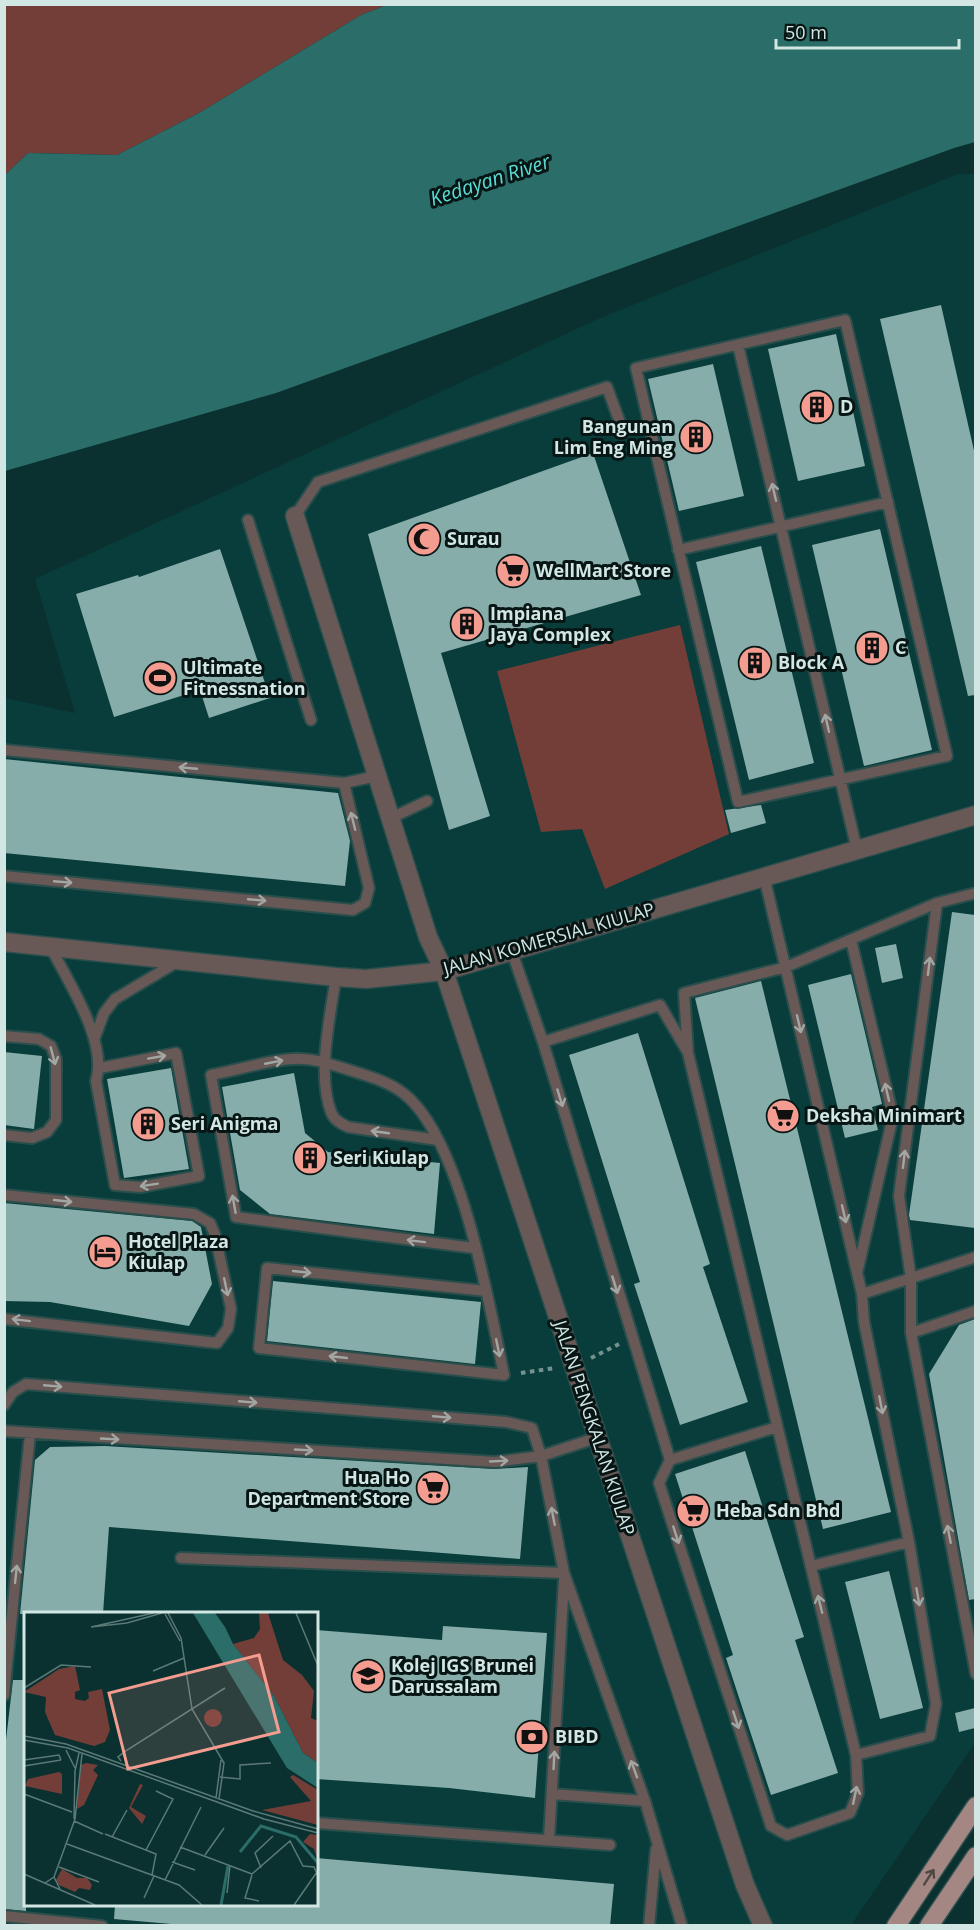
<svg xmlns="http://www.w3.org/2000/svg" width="980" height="1930" viewBox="0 0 980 1930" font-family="'Open Sans',sans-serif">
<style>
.built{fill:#083d3b;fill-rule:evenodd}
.green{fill:#743e38}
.water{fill:#2b6e69}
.building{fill:#86ada9}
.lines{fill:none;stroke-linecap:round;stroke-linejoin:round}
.lane-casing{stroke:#2a4e4c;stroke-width:14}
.street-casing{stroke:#2a4e4c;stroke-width:21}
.primary-casing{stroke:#2a4e4c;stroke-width:21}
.path{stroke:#75928f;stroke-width:4;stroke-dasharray:4.5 4.5;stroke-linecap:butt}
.lane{stroke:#685957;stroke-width:10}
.street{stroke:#685957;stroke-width:18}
.primary{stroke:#a48783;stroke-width:18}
.oneway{stroke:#a2a7a4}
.oneway2{stroke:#4e4946}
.labels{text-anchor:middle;stroke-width:6;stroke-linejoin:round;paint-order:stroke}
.poi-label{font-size:18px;font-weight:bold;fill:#d2e6e3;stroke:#071615;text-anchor:start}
.street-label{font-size:18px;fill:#d2e6e3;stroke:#071615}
.water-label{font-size:20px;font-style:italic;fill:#5adbd3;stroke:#071615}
.inset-river{fill:none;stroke:#2b6e69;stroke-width:3}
.inset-road{fill:none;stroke:#5a7977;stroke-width:1.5}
.view{fill:#f59c91;fill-opacity:0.15;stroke:#f59c91;stroke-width:3}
.inset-edge{fill:none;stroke:#d2e6e3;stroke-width:3}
</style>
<rect width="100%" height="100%" fill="#0a312f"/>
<path class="built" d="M958 174H975V1743L851 1925 5 1926V698L75 713 35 579 598 319ZM26 1614H316V1904H26Z"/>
<path class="green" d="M5 5H387L361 15 199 113 117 155 28 153 5 175Z
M680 625 729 834 605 889 582 829 541 832 497 671Z"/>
<path class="water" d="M387 5H975V142L954 148 276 393 5 471V175L28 153 117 155 199 113 361 15Z"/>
<path class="building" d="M941 305 975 455V695L968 696 880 319Z
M836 334 865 466 798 481 768 349Z
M713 364 744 496 679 511 648 379Z
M593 453 641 595 441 653 490 816 449 830 368 534Z
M880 529 932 750 864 766 812 545Z
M761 546 814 763 749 780 696 562Z
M220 549 270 698 209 718 200 690 114 717 76 594 138 575 139 577Z
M4 759 338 793 350 841 345 886 4 853Z
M761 805 766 823 731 833 725 810Z
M952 912 975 915V1228L910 1220 909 1215Z
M896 944 903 978 882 983 875 948Z
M851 974 882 1104 872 1107 878 1130 845 1138 808 985Z
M761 981 891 1512 823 1529 695 998Z
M638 1033 710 1264 703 1267 748 1402 680 1425 634 1284 640 1282 569 1055Z
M4 1052 42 1056 34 1129 4 1125Z
M171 1068 189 1169 124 1178 107 1079Z
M294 1073 305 1133 328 1152 440 1163 434 1234 270 1214 240 1190 222 1087Z
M4 1203 192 1221 201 1227 212 1284 189 1326 50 1302 4 1301Z
M273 1281 481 1302 475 1364 267 1341Z
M975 1319V1599L969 1600 929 1374 959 1325Z
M105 1446 495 1469 528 1467 520 1559 109 1527 103 1614H20L35 1460 50 1447Z
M745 1451 804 1637 795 1640 838 1773 771 1795 726 1658 733 1655 675 1474Z
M889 1571 923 1708 880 1719 845 1582Z
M443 1626 547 1633 535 1798 449 1788 316 1779V1630L442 1640Z
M13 1680H26V1911L4 1909V1757Z
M975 1708V1728L959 1732 955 1713Z
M316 1858 614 1884 610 1926H194L114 1919 115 1905H316Z"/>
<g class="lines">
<defs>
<path id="lane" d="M845 320 947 756 738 802 636 368Z
M738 345 857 850
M295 516 318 482 607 387 622 428
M248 520 311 720
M678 550 888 502
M4 750 344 783 369 888 365 903 353 910 4 876
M344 783 377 776
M391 818 427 801
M764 876 862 1294 864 1322 909 1542 936 1704 930 1736 856 1755
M937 903 899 1196 911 1279V1333L976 1674
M851 940 893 1116 858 1269
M50 946C68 982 108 1041 96 1081L115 1185 140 1187 199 1176 176 1053 100 1068
M512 952 543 1042 670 1460 659 1483 771 1826 787 1835 850 1813 858 1793 856 1755 688 1053 684 993 786 967 937 903 976 893
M336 977C330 1016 317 1075 331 1112 334 1120 340 1123 348 1127L438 1140
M4 1036 39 1039 51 1046 56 1059V1120L47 1132 32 1138 4 1135
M95 1037 104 1013 115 999 177 962
M543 1042 660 1005 687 1051
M4 1195 194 1214 210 1223 215 1235 231 1309 228 1328 217 1343 4 1319
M474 1248 236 1217 211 1075C238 1070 265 1061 291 1059 311 1057 331 1064 349 1070 368 1076 387 1081 403 1093 461 1137 489 1304 504 1375L259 1348 267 1268 486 1291
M862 1294 976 1257
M911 1333 976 1311
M4 1405 13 1392 26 1384 506 1422 532 1428 541 1456 495 1462 4 1431
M596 1438 541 1456 564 1573 645 1801 682 1926
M670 1460 777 1427
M181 1558 564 1573
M811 1566 909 1542
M4 1695 30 1434
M552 1794 645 1801
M316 1823 610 1845
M549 1839 564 1580
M4 1916 102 1926
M649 1926 656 1849"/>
<path id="street" d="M295 516 428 937 444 971 745 1885 763 1926
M4 942 336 977 366 979 444 971 976 815"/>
<path id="primary" d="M896 1926 976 1806
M929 1926 976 1856"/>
</defs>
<use href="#lane" class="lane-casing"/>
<use href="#street" class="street-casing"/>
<use href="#primary" class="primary-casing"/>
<path class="path" d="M591 1358 619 1344
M521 1373 555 1368"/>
<use href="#lane" class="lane"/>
<use href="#street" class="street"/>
<use href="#primary" class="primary"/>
</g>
<defs><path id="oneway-shaft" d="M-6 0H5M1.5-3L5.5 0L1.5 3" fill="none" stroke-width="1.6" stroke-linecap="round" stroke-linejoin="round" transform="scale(1.5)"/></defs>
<g class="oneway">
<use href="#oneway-shaft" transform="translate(774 492) rotate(-103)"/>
<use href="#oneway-shaft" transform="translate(827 723) rotate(-103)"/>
<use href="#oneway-shaft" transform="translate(188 768) rotate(-175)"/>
<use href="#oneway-shaft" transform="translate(353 821) rotate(-104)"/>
<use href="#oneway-shaft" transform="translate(63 882) rotate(5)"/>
<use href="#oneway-shaft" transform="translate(257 900) rotate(5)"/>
<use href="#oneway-shaft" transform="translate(929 966) rotate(-83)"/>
<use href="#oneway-shaft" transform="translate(799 1024) rotate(77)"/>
<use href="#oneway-shaft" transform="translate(53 1056) rotate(75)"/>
<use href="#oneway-shaft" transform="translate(157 1057) rotate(-10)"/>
<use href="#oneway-shaft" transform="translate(274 1062) rotate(-11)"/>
<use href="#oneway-shaft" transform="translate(887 1092) rotate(-103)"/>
<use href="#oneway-shaft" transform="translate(560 1098) rotate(73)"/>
<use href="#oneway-shaft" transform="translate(380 1132) rotate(-172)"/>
<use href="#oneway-shaft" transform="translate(904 1159) rotate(-83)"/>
<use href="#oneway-shaft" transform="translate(149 1185) rotate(171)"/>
<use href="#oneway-shaft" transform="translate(63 1201) rotate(6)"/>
<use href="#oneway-shaft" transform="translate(234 1204) rotate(-100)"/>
<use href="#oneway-shaft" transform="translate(844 1214) rotate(77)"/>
<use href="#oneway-shaft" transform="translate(416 1241) rotate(-173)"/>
<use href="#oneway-shaft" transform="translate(302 1272) rotate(6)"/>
<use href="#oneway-shaft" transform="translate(615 1285) rotate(73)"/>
<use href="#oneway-shaft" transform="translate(226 1287) rotate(78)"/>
<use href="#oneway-shaft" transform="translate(21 1320) rotate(-173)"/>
<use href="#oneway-shaft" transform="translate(498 1348) rotate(78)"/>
<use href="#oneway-shaft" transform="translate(338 1357) rotate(-174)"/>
<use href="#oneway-shaft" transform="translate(53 1386) rotate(5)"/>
<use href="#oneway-shaft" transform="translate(248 1402) rotate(5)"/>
<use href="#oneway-shaft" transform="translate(881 1405) rotate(79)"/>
<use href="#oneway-shaft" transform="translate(442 1417) rotate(5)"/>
<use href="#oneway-shaft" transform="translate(110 1439) rotate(3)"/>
<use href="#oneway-shaft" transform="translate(304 1450) rotate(3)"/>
<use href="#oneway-shaft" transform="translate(499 1461) rotate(-3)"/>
<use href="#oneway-shaft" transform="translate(553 1516) rotate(-101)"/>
<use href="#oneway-shaft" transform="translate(949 1534) rotate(-101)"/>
<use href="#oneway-shaft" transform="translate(676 1535) rotate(72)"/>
<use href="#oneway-shaft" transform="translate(16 1574) rotate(-84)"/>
<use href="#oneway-shaft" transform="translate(918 1597) rotate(80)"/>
<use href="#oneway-shaft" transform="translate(820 1604) rotate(-104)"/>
<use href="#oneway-shaft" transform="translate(736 1720) rotate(72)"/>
<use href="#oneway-shaft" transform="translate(554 1760) rotate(-87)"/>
<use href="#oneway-shaft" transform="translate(634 1769) rotate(-110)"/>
<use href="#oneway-shaft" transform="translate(855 1795) rotate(-78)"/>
</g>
<use class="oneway2" href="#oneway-shaft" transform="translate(929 1877) rotate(-57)"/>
<defs>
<symbol id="building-disc" viewBox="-11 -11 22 22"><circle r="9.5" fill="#f59c91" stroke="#071615"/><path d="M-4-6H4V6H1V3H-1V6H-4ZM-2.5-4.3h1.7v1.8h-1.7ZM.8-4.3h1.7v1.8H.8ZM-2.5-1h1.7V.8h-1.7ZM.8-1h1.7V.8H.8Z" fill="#111"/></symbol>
<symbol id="mosque-disc" viewBox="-11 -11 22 22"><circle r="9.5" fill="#f59c91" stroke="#071615"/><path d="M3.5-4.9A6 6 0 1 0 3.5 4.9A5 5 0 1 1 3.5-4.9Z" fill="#111"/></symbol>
<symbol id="supermarket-disc" viewBox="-11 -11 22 22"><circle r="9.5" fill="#f59c91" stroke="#071615"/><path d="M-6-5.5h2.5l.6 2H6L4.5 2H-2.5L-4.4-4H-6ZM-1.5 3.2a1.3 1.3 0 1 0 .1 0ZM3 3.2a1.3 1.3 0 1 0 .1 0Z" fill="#111"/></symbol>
<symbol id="stadium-disc" viewBox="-11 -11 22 22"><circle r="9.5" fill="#f59c91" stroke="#071615"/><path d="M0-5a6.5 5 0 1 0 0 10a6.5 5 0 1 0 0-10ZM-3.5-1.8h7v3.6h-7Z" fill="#111"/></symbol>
<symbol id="hotel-disc" viewBox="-11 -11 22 22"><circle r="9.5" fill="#f59c91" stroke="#071615"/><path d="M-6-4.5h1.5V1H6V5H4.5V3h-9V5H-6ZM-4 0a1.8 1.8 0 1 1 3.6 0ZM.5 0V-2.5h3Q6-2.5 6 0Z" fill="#111"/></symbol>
<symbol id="university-disc" viewBox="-11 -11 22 22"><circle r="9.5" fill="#f59c91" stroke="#071615"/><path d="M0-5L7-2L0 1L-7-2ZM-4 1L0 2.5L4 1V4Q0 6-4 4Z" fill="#111"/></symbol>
<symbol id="bank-disc" viewBox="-11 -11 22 22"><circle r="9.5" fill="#f59c91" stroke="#071615"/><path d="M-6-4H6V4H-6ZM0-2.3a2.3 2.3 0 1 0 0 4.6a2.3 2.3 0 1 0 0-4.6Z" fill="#111"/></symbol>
</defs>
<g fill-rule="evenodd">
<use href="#building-disc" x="798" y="388" width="38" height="38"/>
<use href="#building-disc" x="677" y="418" width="38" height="38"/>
<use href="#mosque-disc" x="405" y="520" width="38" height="38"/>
<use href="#supermarket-disc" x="494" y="552" width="38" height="38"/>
<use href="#building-disc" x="448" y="605" width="38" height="38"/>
<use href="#building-disc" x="853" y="629" width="38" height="38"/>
<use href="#building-disc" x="736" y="644" width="38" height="38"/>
<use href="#stadium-disc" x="141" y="659" width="38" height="38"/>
<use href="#supermarket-disc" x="764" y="1097" width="38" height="38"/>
<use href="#building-disc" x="129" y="1105" width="38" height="38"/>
<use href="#building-disc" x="291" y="1139" width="38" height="38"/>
<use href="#hotel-disc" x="86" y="1233" width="38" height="38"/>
<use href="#supermarket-disc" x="414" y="1469" width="38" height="38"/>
<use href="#supermarket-disc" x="674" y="1492" width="38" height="38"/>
<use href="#university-disc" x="349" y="1657" width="38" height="38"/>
<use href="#bank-disc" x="513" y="1718" width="38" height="38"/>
</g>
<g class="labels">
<g class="poi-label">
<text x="840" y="413">D</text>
<text x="673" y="433" text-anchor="end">Bangunan<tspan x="673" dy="21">Lim Eng Ming</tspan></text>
<text x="447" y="545">Surau</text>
<text x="536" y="577">WellMart Store</text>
<text x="490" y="620">Impiana<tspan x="490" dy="21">Jaya Complex</tspan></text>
<text x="895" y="654">C</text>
<text x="778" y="669">Block A</text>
<text x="183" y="674">Ultimate<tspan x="183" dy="21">Fitnessnation</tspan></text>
<text x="806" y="1122">Deksha Minimart</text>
<text x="171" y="1130">Seri Anigma</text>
<text x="333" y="1164">Seri Kiulap</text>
<text x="128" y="1248">Hotel Plaza<tspan x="128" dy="21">Kiulap</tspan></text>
<text x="410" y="1484" text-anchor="end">Hua Ho<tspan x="410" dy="21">Department Store</tspan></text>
<text x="716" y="1517">Heba Sdn Bhd</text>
<text x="391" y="1672">Kolej IGS Brunei<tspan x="391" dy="21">Darussalam</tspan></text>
<text x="555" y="1743">BIBD</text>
</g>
<g class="street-label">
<text transform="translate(549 939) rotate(-16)" y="6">JALAN KOMERSIAL KIULAP</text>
<text transform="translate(594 1428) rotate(72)" y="6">JALAN PENGKALAN KIULAP</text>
</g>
<g class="water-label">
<text transform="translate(490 180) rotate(-18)" y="7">Kedayan River</text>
</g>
</g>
<g transform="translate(24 1612)">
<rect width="294" height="294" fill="#0a312f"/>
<path d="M235 1H244L259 48 278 63 290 79 287 106 294 109V151L279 141 250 84 209 32 230 26 236 17ZM51 54 56 78 51 80V87L61 89 65 86 64 80 78 77 86 118 81 130 70 134 31 123 21 100 22 85 0 80 35 57ZM180 106a9 9 0 1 1 18 0a9 9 0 1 1-18 0ZM62 151 74 153 69 158 74 163 60 193 53 197 57 153ZM35 160 38 162V182L1 174 4 167ZM269 163 294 178V213L238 198 287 189 266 165ZM116 172 119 173 107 195 122 204 118 212 105 196ZM286 222 294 223V249L290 237 279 230ZM38 257 53 266H63L68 273 66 278 55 276 51 280 35 273 32 268Z" fill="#743e38"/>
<path d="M169 1H191L201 15 209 32 250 84 279 141 294 151V176L263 156Z" fill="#2b6e69"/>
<path class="inset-river" d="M216 240 237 214 272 225 294 251M197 293 204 254"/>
<path class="inset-road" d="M130 1 67 15 103 11 138 1M144 1 157 26 168 97 200 151 195 187M272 1 294 54M141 2 156 29M129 59 160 46M0 76 37 53 67 55M0 124 42 132 229 199 294 217M0 128 44 136 240 207 294 221M42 138 51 156M0 148 35 143 37 148M97 149 94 145 103 138 201 76M0 154 37 148M196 165 216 167V153L247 151M0 182 48 200M192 186 197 148M50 207 51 159 55 141M50 209 79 222M81 222 132 242 128 263M88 225 103 198M43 232 155 273 178 293M156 235 228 262M122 238 149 187 132 179M181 243 200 216M148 250 171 258M35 255 75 270M237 256 231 241 249 224M0 262 71 293M228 262 266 229 279 254 290 255 294 264M228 263 221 286 235 289M30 265 51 207 58 142M141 268 177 195M21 271 30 265 36 277M203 281 206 253M120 286 130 264M270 293 293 260"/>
<path class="view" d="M235 43 255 120 104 157 85 81Z"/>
<rect width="294" height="294" class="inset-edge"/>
</g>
<rect width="980" height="1930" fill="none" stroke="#d2e6e3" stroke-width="12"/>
<path d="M776 39v9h183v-9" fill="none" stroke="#d2e6e3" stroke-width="3"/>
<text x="785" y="39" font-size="18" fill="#d2e6e3" stroke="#071615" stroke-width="4.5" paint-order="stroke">50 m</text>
</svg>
